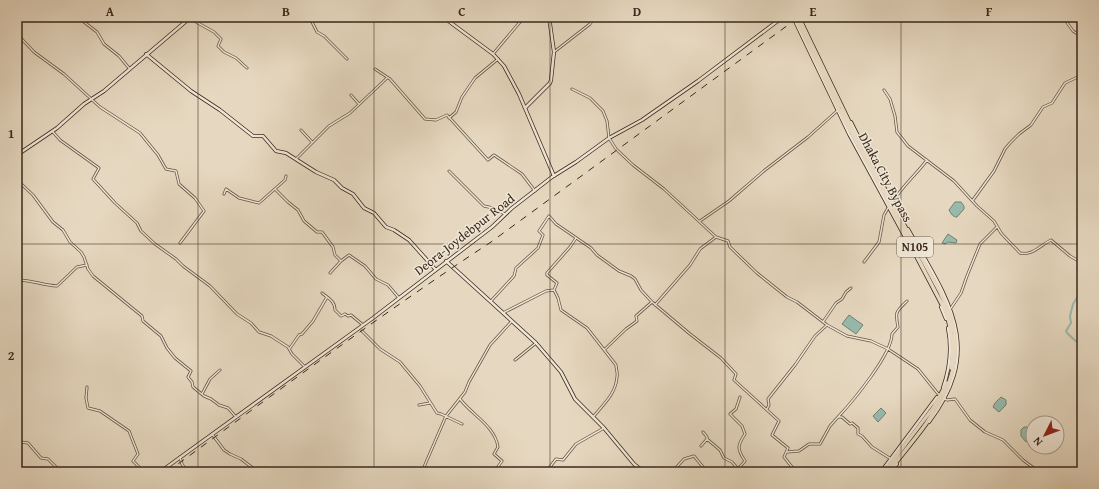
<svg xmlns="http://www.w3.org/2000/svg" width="1099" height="489" viewBox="0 0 1099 489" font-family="'Gentium Book Plus',serif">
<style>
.water{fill:#97bbad;stroke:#718173}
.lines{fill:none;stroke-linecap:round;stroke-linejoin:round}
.canal{stroke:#97bbad;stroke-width:2}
.river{stroke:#97bbad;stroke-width:3.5}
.street-casing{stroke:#645544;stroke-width:3}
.secondary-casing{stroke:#39291b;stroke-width:4}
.highway-casing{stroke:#39291b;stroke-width:5}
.street{stroke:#efe6d6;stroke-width:1.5}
.secondary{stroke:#efe6d6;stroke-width:2.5}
.highway{stroke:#e6d8c0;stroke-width:3.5}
.rail{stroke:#39291b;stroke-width:1;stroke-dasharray:7 7;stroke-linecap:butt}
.highway-bridge-casing{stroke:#39291b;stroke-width:5;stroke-linecap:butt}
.highway-bridge{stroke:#e6d8c0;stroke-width:3.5}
.grid{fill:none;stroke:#39291b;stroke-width:1;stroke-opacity:0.55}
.labels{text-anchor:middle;stroke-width:3;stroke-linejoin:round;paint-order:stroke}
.shield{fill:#efe6d6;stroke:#706253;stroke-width:1}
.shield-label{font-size:12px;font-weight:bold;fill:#39291b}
.street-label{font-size:13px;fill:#39291b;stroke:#efe6d6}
.neatline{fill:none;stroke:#39291b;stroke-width:1.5}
.grid-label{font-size:13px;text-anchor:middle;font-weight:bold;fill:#39291b}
</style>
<rect width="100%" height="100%" fill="#e6d8c0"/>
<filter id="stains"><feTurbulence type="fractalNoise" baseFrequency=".005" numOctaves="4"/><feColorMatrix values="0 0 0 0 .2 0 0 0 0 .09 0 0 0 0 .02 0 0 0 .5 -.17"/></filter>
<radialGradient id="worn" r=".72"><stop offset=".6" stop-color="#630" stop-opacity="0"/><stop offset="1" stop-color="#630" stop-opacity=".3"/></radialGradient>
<path class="water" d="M955 202H961L964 206V209L957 217C953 217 951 214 949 210Z
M948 234 957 240 956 243 948 242 945 244 942 243Z
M849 315 863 325 856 334 842 324Z
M1001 397 1006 400V405L999 412 993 407 995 403Z
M881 408 886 413 878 422 873 416Z
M1024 427H1027L1031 431 1030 437 1026 442 1021 436V430Z"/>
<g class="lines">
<path class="canal" d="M1079 74H1082
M1082 255 1077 268 1082 272
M1082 290 1073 304 1070 316 1071 323 1066 331C1070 338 1077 340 1081 347L1080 352 1082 359
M1082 381V402"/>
<path class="river" d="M1079 74H1082"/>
<defs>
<path id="street" d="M82 17 84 22 97 32 104 44 119 56 129 68
M305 17 308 20H311L317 32 324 36 347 59
M1063 17 1073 31 1082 37
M189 18 214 32 221 39 218 46 224 52 236 58 247 68
M17 34 34 52 64 74 100 107 140 133 158 155 166 169 176 171 179 184 195 198 204 211 180 243
M554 52 590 24 595 17
M493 54 520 22 526 17
M375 69 390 79 425 119 436 120 447 115 488 160 494 155 522 174 535 191
M572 89 590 98 603 111 607 121 609 138 616 149 633 165 664 189 716 237 728 241 730 247 757 273 787 297 797 302 827 325 847 336 871 341 888 349 918 369 939 395
M884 90 890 99 895 116 897 132 908 146 954 181 977 206 994 221 1001 233 1020 253C1032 256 1041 245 1051 240L1070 256 1082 263
M351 95 359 104
M449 118 456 112 462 97 475 78 498 59
M301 130 312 142
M53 132 60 140 99 168 93 179 115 203 137 223 141 231 155 244 176 259 183 266 210 286 237 314 251 323 259 332 271 336 288 347 292 354 305 367
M296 159 329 126 350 113 387 78
M449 171 484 206 493 208 505 214
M17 180 33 195 53 222 63 230 70 242 81 252 84 257 88 269 93 276 142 316 143 321 161 336 167 348 175 358 191 371 188 377 192 382 193 387 204 396 211 399 219 405 228 408 236 417
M275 189 288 202 298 210 304 221 317 232H322L333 247 335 255 341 261
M224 194 226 189 239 198 259 203 285 180 286 176
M973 200 994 171 1005 149 1010 143 1019 134 1031 125 1043 107 1052 103 1065 83 1082 75
M893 202C902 186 916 175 927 160
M549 216 556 224 591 248 597 255 619 271 631 276 635 279 641 290 652 302 690 334 721 358 736 374 734 380 779 421 772 435 788 448 784 457 796 472
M700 221 729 201 765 170 808 137 837 111
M864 262 879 242 884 215 888 208
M330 273 341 261 349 255 365 266 376 279 388 285 399 298
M17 280C32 280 42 285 57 286L77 267 87 265
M554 290 558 298 561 310 587 328 616 365C616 369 618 373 617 377 616 393 604 404 593 417
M554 290 557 283 547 275V273L570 247 576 238
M322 293C328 298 335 301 335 310L341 316 345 314 348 316 351 315 363 325
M491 301 514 276 516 268 538 248 543 235 539 231 549 216
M655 305 690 265 700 249 716 237
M951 308 961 293 967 276 980 244 997 227
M503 313 546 291 554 290
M823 322 836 303 842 299 846 292 851 288
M362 331 380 349 400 362 420 386 437 413 441 414 462 424
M290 348 299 335 302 334 313 321 327 297
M605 349 626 329 637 321 636 316 652 302
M515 360 536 343
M87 387 86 398 88 408 100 411 129 431 138 454 133 461 144 472
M202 394 210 379 220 370
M460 399C472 415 495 426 498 447L494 454 502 461 497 468V472
M945 399 947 400 955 399 970 420 985 432 1003 440 1023 460 1039 472
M419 405 430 403
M767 409 769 405 768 399 795 365 815 336 827 325
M838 417C853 401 892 354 892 334L898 327C895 311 896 312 907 301
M703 432 707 437V439L720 450 724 458 732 462 738 469 734 472
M212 434 224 450 230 454 241 459 258 472
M17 437 21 442 28 443 41 458 48 459 61 472
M701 446 707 439
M787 452 799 451 809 444H820L830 426 838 417H842L850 424 852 423 858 428V434L862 436 872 447 891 459
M180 457 182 464 187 472
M738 469 745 461C737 449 737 446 745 434L742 426 730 414 736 409 740 397
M262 472 266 468
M428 472 424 467 446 416 465 392 469 382 490 345 511 322
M546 472 556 459 563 460 576 444 604 428
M672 472 684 459 694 456 707 472"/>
<path id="secondary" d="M443 17 493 54 504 66 519 94 554 176
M793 17 849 134 905 237
M146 54 191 91 220 110 253 136H263L276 151 286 153 316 172 334 180 342 188 353 194 364 208 374 213 386 227 394 230 409 240 435 269
M525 108 550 83 551 80 554 52 549 17
M851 122 860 140
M17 155 57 128 84 104 104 91 191 17
M908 229C947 299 986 347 929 422
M446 261 536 343 561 372 575 399 604 428 634 464 644 472
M941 307 946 319
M943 388C950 368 952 348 948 328
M160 472 373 318 492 227 512 208 552 177 576 162 609 138 642 120 698 81 783 17
M881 472 937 397
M890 472 897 464"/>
<path id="highway" d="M800 20 854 132 940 292C944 301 949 310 952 320 969 383 923 427 888 472
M797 21 839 109 946 312C952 330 954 348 951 368
M884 472 933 408 947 383"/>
</defs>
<use href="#street" class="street-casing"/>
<use href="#secondary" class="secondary-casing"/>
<use href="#highway" class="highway-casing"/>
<use href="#street" class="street"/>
<use href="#secondary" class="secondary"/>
<use href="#highway" class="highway"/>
<path class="rail" d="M167 472C274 394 380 315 491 242L799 17"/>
<defs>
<path id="highway-bridge" d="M795 17 797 21
M798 17 800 20"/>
</defs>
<use href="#highway-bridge" class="highway-bridge-casing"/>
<use href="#highway-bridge" class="highway-bridge"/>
</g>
<path class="grid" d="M198 17V472M374 17V472M550 17V472M725 17V472M901 17V472M17 244H1082"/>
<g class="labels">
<rect class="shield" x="897" y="237" width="36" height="20" rx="3"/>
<g class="shield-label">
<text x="915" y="251">N105</text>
</g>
<g class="street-label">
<text transform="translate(886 177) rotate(62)" y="5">Dhaka City Bypass</text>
<text transform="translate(464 234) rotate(-38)" y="5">Deora-Joydebpur Road</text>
</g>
</g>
<rect width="1099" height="489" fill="none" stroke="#e6d8c0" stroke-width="44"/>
<g transform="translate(1045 435) rotate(228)"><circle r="19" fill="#efe6d6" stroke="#a69a8b"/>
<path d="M0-3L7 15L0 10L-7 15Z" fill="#8f2418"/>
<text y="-6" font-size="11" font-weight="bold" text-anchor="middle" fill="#39291b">N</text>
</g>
<rect x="22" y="22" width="1055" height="445" class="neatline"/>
<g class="grid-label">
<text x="110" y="16">A</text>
<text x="286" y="16">B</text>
<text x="462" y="16">C</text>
<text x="637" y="16">D</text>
<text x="813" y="16">E</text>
<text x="989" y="16">F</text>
<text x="11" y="138">1</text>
<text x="11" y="360">2</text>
</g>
<rect width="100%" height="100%" filter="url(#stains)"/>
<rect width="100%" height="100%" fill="url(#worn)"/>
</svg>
